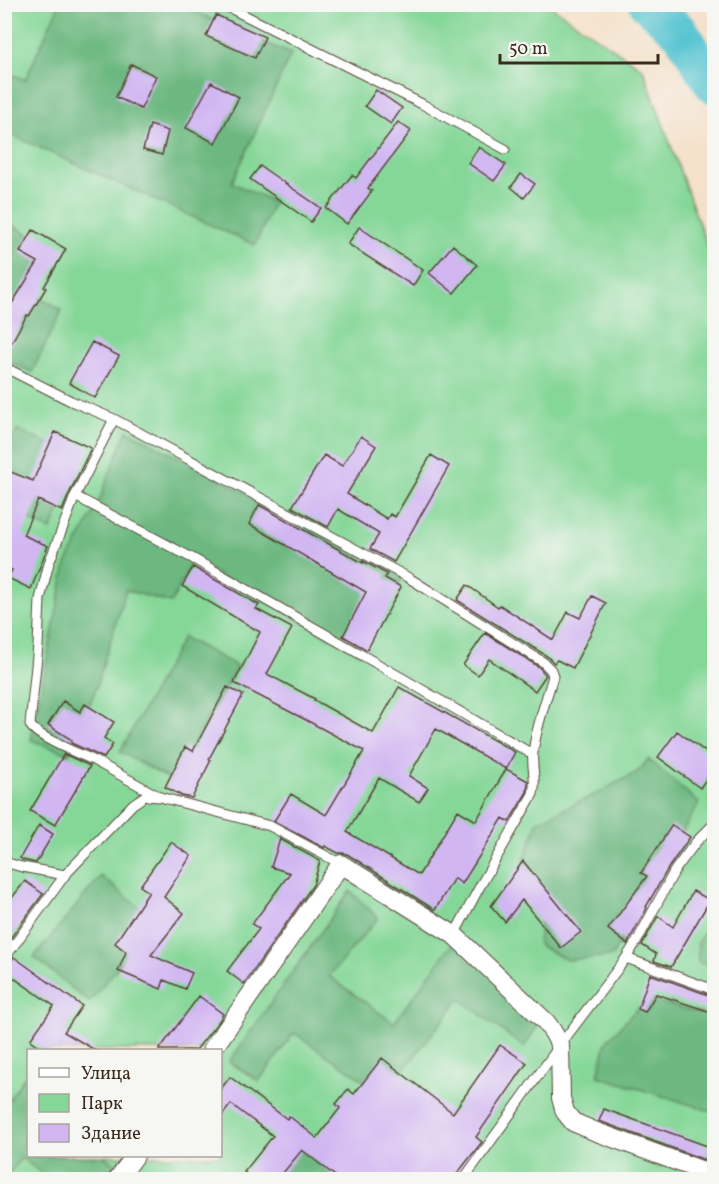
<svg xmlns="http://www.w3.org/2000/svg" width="719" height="1184" viewBox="0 0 719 1184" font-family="Vollkorn,serif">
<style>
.green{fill:#85d798;stroke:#60805b;stroke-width:1.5;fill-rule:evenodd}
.forest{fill:#6cb880;stroke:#54714f;stroke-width:1.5}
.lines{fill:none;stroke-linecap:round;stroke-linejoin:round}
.river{stroke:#59c5d2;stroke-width:38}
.building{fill:#d1b6f2;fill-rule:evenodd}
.lane-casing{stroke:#574538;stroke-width:11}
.street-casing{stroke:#574538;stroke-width:20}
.lane{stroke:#fff;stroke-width:9}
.street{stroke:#fff;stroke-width:18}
</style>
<rect width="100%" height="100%" fill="#f6f6f2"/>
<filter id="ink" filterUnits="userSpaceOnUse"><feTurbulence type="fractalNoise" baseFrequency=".0167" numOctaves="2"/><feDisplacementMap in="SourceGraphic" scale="12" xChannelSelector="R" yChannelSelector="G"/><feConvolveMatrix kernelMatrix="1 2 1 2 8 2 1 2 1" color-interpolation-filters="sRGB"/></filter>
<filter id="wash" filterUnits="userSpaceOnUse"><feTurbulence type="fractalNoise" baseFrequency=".008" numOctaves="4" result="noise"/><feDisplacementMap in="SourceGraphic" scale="24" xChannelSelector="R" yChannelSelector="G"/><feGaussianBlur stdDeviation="1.35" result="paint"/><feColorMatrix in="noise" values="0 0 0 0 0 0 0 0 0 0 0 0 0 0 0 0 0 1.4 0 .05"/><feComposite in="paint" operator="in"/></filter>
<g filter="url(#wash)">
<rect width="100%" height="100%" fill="#f5e1cb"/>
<path class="green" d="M5 5H549L643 69 714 265V1179L5 1180ZM28 1050H220V1156H28Z"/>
<path class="forest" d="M59 5H179L291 54 232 183 274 202 255 245 5 132 4 71 25 80Z
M5 221 54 249 30 291 62 310 32 372 5 360Z
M17 430 83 459 51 530 5 510V458Z
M127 430 403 576 360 654 192 560 171 603 126 590 95 691 69 754 31 740 66 564 97 506Z
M183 637 237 666 173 781 120 752Z
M648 759 699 803 612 956 567 960 538 945 541 906 518 877 538 821 594 795 639 771Z
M101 876 156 921 89 1002 34 957Z
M350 891 378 918 329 976 394 1023 457 937 544 1016 524 1047 460 999 384 1094 294 1033 259 1081 229 1062Z
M714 915V968L698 962V942Z
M646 999 714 1017V1112L598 1076 606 1042Z
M28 1072V1156H103L117 1165 106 1179H50L21 1158 6 1178 5 1177V1105Z
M293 1134 354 1179 262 1180Z"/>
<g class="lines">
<path class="river" d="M648 4 681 33 714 85"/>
</g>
<g id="blocks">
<path class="building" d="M216 15 265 37 255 58 206 36Z
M131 64 156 76 141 109 116 97Z
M211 82 239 97 215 143 186 128Z
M376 90 402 108 391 124 365 106Z
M398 122 411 131 368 188 372 191 347 224 326 208 352 175 356 178Z
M150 125 168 131 162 155 143 150Z
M479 147 506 165 494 181 468 163Z
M260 166 321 208 311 222 250 179Z
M521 174 535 184 524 198 511 187Z
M359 227 423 270 413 286 348 244Z
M33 230 66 249 44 287 46 288 29 316 27 315 4 356V316L38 262 20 252Z
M453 245 477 265 454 293 429 273Z
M92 342 119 356 95 398 69 383Z
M55 432 91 448 69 494 62 511 38 500 23 535 48 546 31 589 8 578 12 570 4 567V469L33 481Z
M361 436 376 446 347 494 387 519 390 514 395 517 431 455 449 466 394 562 370 549 379 534 338 509 328 527 292 507 324 455 342 466Z
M259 505 363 563V561L387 574 385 578 401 587 367 650 343 636 366 592 249 524Z
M193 567 259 605 256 609 292 628 267 674 315 699 314 700 373 733 399 687 515 752 506 769 528 781 527 792 509 822 503 818 462 884 454 878 435 910 347 854 342 853H338L325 846 324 848 274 821 291 794 326 815 364 751 304 719 234 683 260 632 182 586ZM436 729 506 769 476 821 458 810 419 875 347 832 379 778 419 802 428 788 409 776Z
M467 585 498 607 500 605 553 640 568 612 580 618 592 596 606 603 573 668 557 660 554 663 547 656 457 600Z
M485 633 539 667 545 674 546 675 535 691 489 659 478 675 463 665Z
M227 687 243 695 209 759 211 760 192 798 182 796 165 787 185 747 193 751Z
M63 701 80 712 85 704 114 722 104 738 113 744 104 758 71 743 72 740 48 725Z
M677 731 714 758V768L700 788 658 757Z
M64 754 90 766 55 825 30 811Z
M39 825 53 834 36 863 23 860 20 858Z
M672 825 690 837 669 867 646 907 647 908 627 944 608 929 647 876 641 873Z
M280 839 320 861 313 885 244 984 227 971 259 929 252 924 290 873 271 867Z
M171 842 191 856 164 897 184 913 151 955 192 973 185 989 164 980 161 989 118 971 126 952 115 943 149 892 140 886Z
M523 861 581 932 561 948 522 900 505 922 491 906Z
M25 881 43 894 4 947V908Z
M693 891 710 900 671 967 654 961 656 954 642 945 658 916 673 927Z
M14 957 82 1006 64 1032 95 1050H44L30 1040 54 1006 4 971V966L9 963Z
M650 974 714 997V1013L656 994 645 1012 638 1009Z
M199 996 223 1014 219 1021 196 1050H159Z
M500 1045 527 1063 476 1137 482 1142 453 1179H339L302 1150 278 1179H254L244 1172 273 1136 231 1104 220 1118V1090L230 1077 287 1119 289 1116 317 1138 340 1108 336 1104 348 1089 354 1094 382 1058 453 1113Z
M604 1109 710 1147 705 1160 599 1121Z"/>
</g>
</g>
<g filter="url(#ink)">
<use href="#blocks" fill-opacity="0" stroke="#574538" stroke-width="1.5"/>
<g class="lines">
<defs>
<path id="lane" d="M222 4 422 104 505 149
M4 367 71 401 114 419 409 578 543 662 551 670 553 676C546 701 536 727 533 753 531 767 537 780 533 794L479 888 454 935
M75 496 114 419
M160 797C138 785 117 773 95 761 80 754 38 738 30 725L38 646 40 599 49 563 75 496 192 558 402 678 532 754
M4 862 22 867 65 875
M626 958 714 990
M4 959 65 875 133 804 145 796 160 797 270 826 341 864
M463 1180 560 1045 626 958 638 939 675 870 696 842 714 824"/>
<path id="street" d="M212 1050 341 864 454 935 546 1022 553 1032 560 1045 561 1098 565 1112 573 1122 594 1131 714 1175
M117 1180 135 1156"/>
</defs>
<use href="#lane" class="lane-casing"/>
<use href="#street" class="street-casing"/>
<use href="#lane" class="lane"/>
<use href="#street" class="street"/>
</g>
</g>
<rect width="719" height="1184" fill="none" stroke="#f6f6f2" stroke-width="24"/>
<rect x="27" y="1049" width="195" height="108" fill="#f6f6f2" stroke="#aba49d" stroke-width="1.5"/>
<rect x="39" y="1068" width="30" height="9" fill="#ffffff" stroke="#aba49d" stroke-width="1.5"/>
<text x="81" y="1079" font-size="18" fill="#3b2a1e">Улица</text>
<rect x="39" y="1094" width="30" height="18" fill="#85d798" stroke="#aba49d" stroke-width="1.5"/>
<text x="81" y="1109" font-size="18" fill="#3b2a1e">Парк</text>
<rect x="39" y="1124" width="30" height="18" fill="#d1b6f2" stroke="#aba49d" stroke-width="1.5"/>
<text x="81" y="1139" font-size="18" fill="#3b2a1e">Здание</text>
<path d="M500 54v9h158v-9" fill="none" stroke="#3b2a1e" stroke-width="3"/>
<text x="509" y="54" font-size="18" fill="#3b2a1e" stroke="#f6f6f2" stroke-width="4.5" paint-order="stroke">50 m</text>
</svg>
